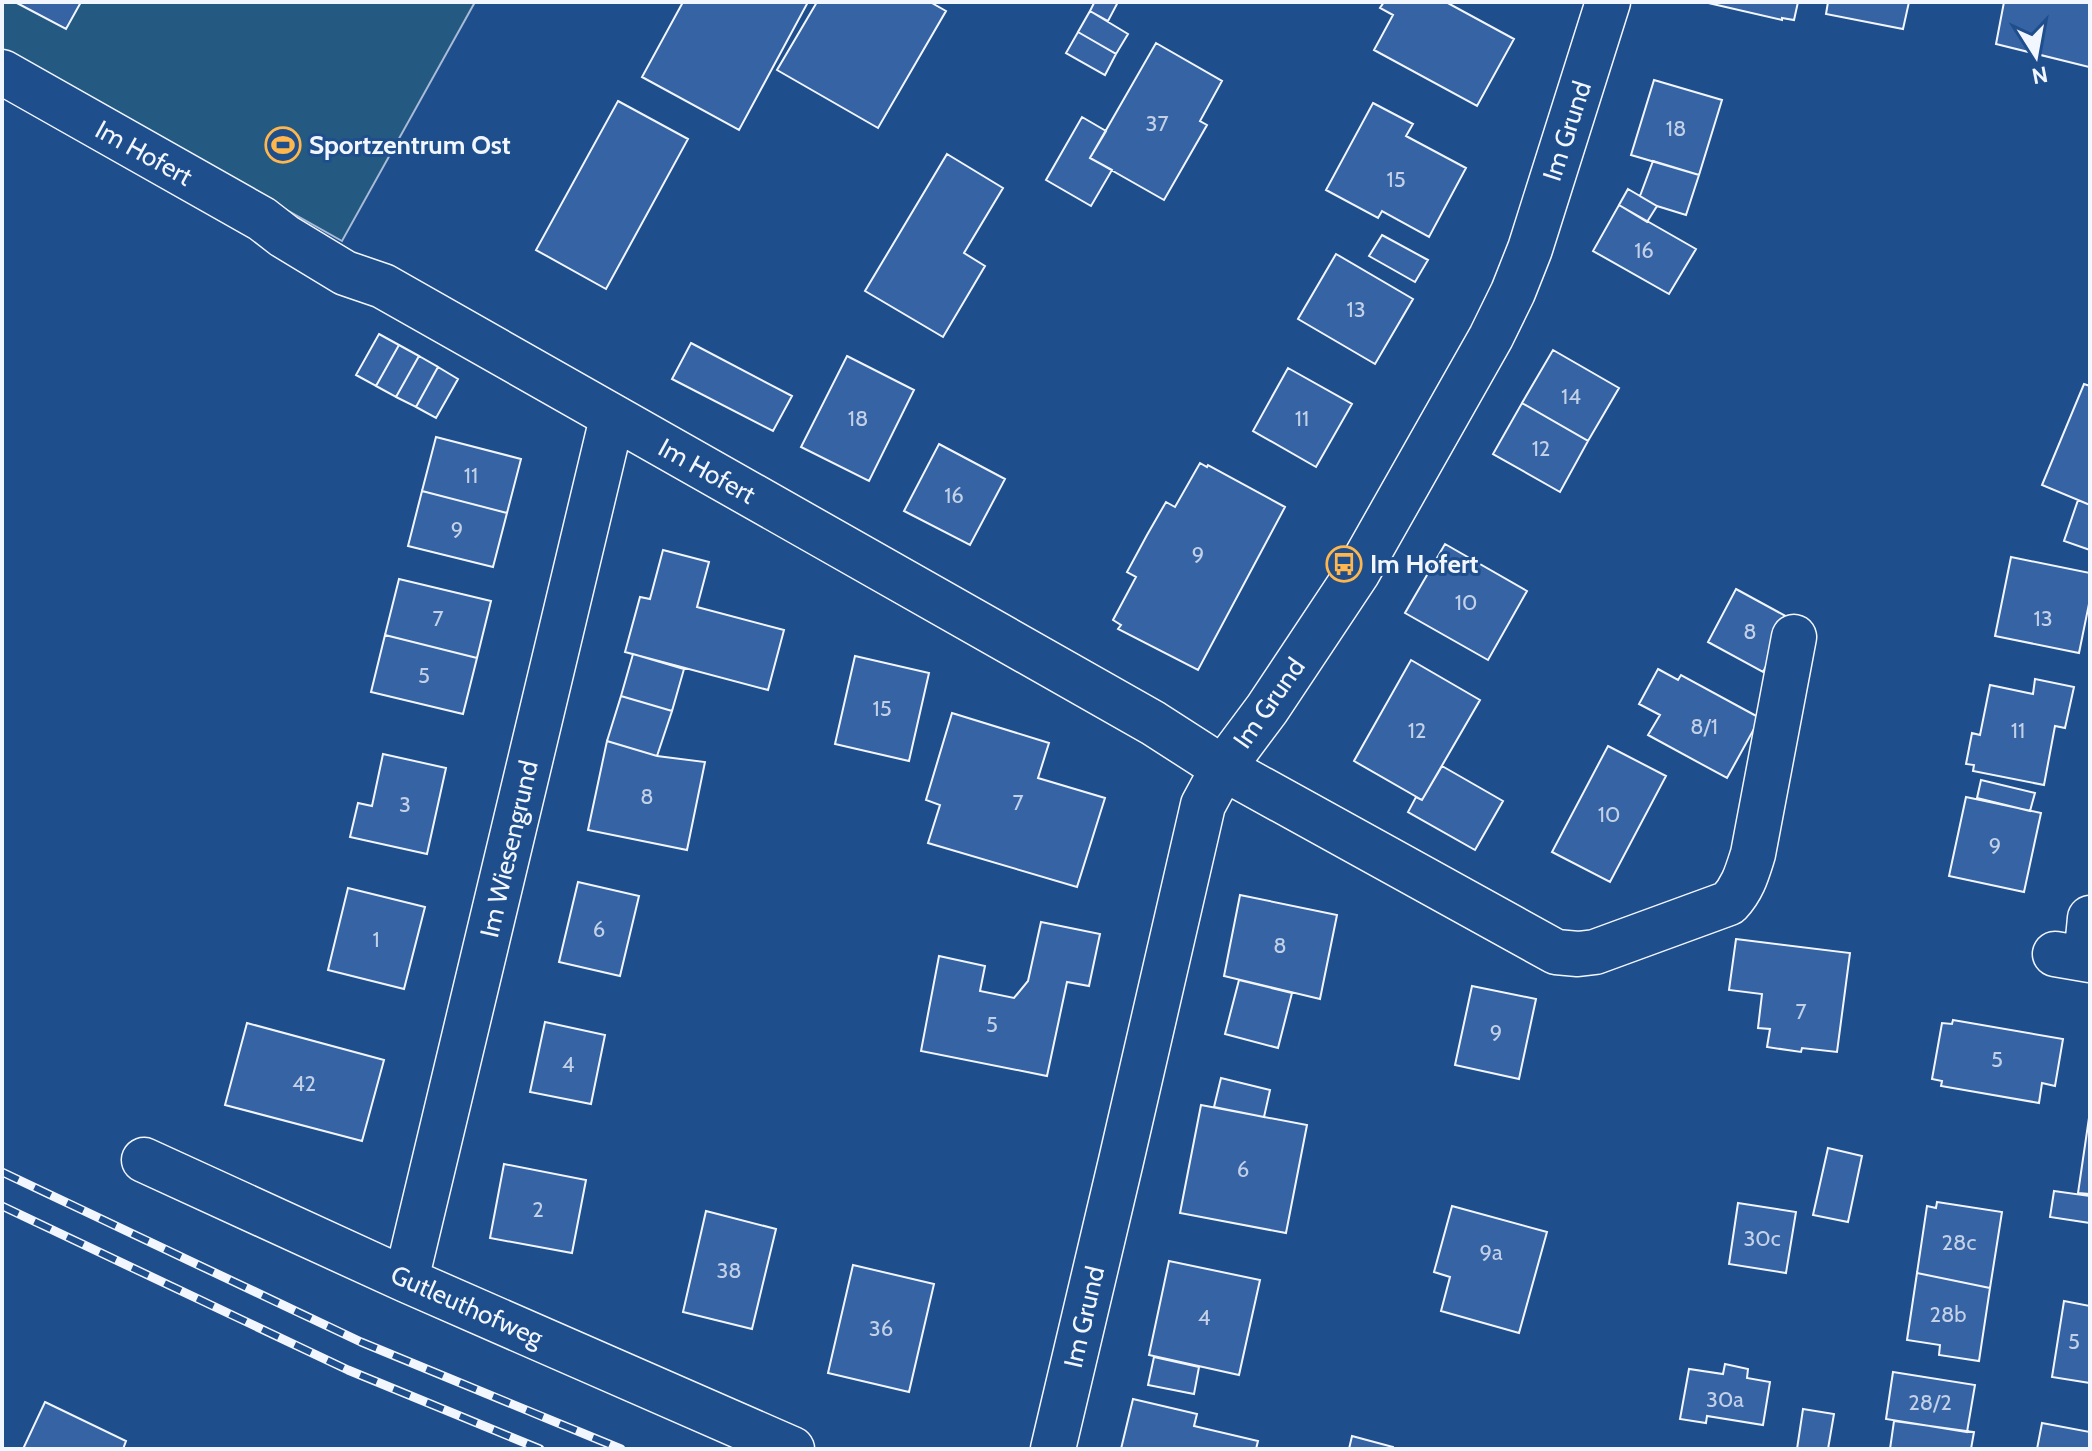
<svg xmlns="http://www.w3.org/2000/svg" width="2092" height="1451" viewBox="0 0 2092 1451" font-family="Cabin,sans-serif">
<style>
.green{fill:#245a82;stroke:#a8bbd7;stroke-width:2}
.building{fill:#3563a3;stroke:#f2f6ff;stroke-width:2}
.lines{fill:none;stroke-linecap:round;stroke-linejoin:round}
.street-casing{stroke:#f2f6ff;stroke-width:47}
.street{stroke:#1f4e8c;stroke-width:44}
.rail-casing{stroke:#f2f6ff;stroke-width:9}
.rail{stroke:#1f4e8c;stroke-width:6;stroke-dasharray:18;stroke-linecap:butt}
.labels{text-anchor:middle;stroke-width:6;stroke-linejoin:round;paint-order:stroke}
.number-label{font-size:22px;fill:#c3d1e8}
.street-label{font-size:26px;fill:#f2f6ff;stroke:#1f4e8c}
.poi-label{font-size:26px;font-weight:bold;fill:#f2f6ff;stroke:#1f4e8c;text-anchor:start}
</style>
<rect width="100%" height="100%" fill="#1f4e8c"/>
<path class="green" d="M2 2H475L342 241 2 50Z"/>
<path class="building" d="M15 2H81L66 29Z
M683 2H808L739 130 642 77Z
M817 2H930L946 11 878 128 777 70Z
M1093 2H1118L1108 21 1090 11 1094 3Z
M1384 2H1446L1514 39 1477 106 1374 50 1393 15 1380 8Z
M1704 2H1798L1794 20 1782 18V20Z
M1828 2H1909L1903 29 1826 14Z
M2004 2H2090L2089 67 1996 44Z
M1090 11 1128 34 1116 54 1078 32Z
M1078 32 1116 54 1105 75 1066 53Z
M1156 43 1222 81 1200 121 1207 125 1164 200 1090 158Z
M1654 80 1722 100 1699 175 1631 155Z
M618 101 688 139 606 289 536 250Z
M1373 103 1413 124 1406 136 1466 168 1429 237 1382 211 1378 218 1326 190Z
M1082 117 1106 131 1090 158 1112 170 1091 206 1046 180Z
M947 154 1003 188 964 253 985 266 943 337 865 291Z
M1653 161 1699 175 1686 215 1657 206 1640 196Z
M1628 189 1657 206 1647 222 1619 205Z
M1619 205 1696 249 1669 294 1593 251Z
M1382 235 1428 260 1415 282 1369 256Z
M1336 254 1413 299 1375 364 1298 319Z
M379 334 399 345 376 386 356 375Z
M691 343 792 396 773 431 672 379Z
M399 345 419 356 396 397 376 386Z
M1553 350 1619 388 1588 441 1522 403Z
M419 356 438 367 416 407 396 397Z
M847 356 914 390 869 481 801 447Z
M438 367 458 379 436 418 416 407Z
M1288 368 1352 404 1316 467 1253 431Z
M2084 384 2090 386V505L2042 485Z
M1522 403 1588 441 1560 492 1493 454Z
M436 437 521 459 507 513 422 491Z
M939 444 1005 479 970 545 904 511Z
M1200 463 1207 467 1208 465 1285 507 1198 670 1118 629 1121 625 1113 620 1136 577 1127 572 1147 535 1166 502 1175 507Z
M422 491 507 513 493 567 408 546Z
M2078 500 2090 505V550L2064 541Z
M1445 544 1527 591 1488 660 1405 613Z
M663 550 709 562 697 607 784 630 768 690 625 652 640 597 650 599Z
M2011 557 2090 573V599L2079 653 1995 636Z
M399 579 491 601 477 658 385 635Z
M1736 589 1791 619 1763 672 1708 642Z
M385 635 477 658 463 714 371 692Z
M633 654 684 669 672 711 621 696Z
M855 656 929 673 909 761 835 744Z
M1411 660 1480 700 1422 800 1354 761Z
M1658 669 1678 680 1681 675 1760 718 1727 778 1648 735 1660 715 1639 704Z
M2035 679 2074 687 2065 728 2055 726 2044 785 1973 771 1974 765 1966 764 1972 733 1980 735 1990 685 2033 694Z
M621 696 672 711 657 756 607 741Z
M952 713 1049 743 1038 778 1105 798 1077 887 928 843 940 805 926 800Z
M607 741 657 756 705 762 687 850 588 830Z
M1608 746 1666 776 1610 882 1552 852Z
M383 754 446 768 427 854 350 837 358 803 372 806Z
M1442 766 1503 801 1475 850 1408 812 1416 797 1422 800Z
M1981 780 2035 793 2030 811 1977 798Z
M1966 797 2041 813 2024 892 1949 876Z
M578 882 639 896 620 976 559 962Z
M348 888 425 907 404 989 328 970Z
M1240 895 1337 915 1320 999 1224 976Z
M1041 922 1100 934 1089 986 1067 982 1047 1076 921 1051 939 956 985 966 980 991 1014 998 1028 981Z
M1736 939 1850 953 1837 1052 1802 1048 1801 1052 1767 1047 1770 1029 1758 1028 1762 994 1729 990Z
M1239 980 1292 993 1278 1048 1225 1034Z
M1472 986 1536 999 1519 1079 1455 1065Z
M1953 1020 2063 1039 2055 1086 2042 1083 2039 1103 1941 1086 1942 1081 1932 1079 1942 1023 1952 1024Z
M545 1022 605 1035 591 1104 530 1092Z
M247 1023 384 1060 362 1141 225 1105Z
M1221 1078 1270 1090 1264 1117 1214 1107Z
M1201 1105 1307 1125 1286 1233 1180 1213Z
M2090 1111V1194L2078 1193Z
M1828 1148 1862 1156 1848 1222 1813 1215Z
M504 1164 586 1180 572 1253 490 1238Z
M2054 1191 2090 1196V1223L2050 1217Z
M1937 1202 2002 1212 1990 1288 1917 1273 1927 1206 1936 1208Z
M1738 1203 1796 1212 1786 1273 1729 1264Z
M1452 1206 1547 1232 1519 1333 1441 1311 1450 1277 1434 1272Z
M706 1211 776 1229 752 1329 683 1312Z
M1169 1261 1260 1280 1239 1375 1149 1355Z
M853 1265 934 1284 909 1392 828 1373Z
M1917 1273 1990 1288 1979 1361 1939 1355 1940 1345 1907 1340Z
M2064 1301 2090 1306V1383L2052 1377Z
M1154 1357 1199 1367 1194 1394 1148 1385Z
M1725 1364 1748 1369 1747 1378 1770 1382 1763 1425 1707 1416 1706 1423 1680 1419 1689 1369 1723 1374Z
M1893 1372 1975 1385 1967 1432 1886 1419Z
M1133 1399 1197 1414 1194 1426 1258 1441 1256 1449H1121Z
M45 1402 126 1441 123 1449H23Z
M1803 1409 1834 1414 1828 1449H1797Z
M1894 1421 1974 1432 1971 1449H1890Z
M2042 1423 2090 1432V1449H2037Z
M1352 1436 1393 1447V1449H1349Z"/>
<g class="lines">
<defs>
<path id="street" d="M2 72 262 219 284 236 345 273 383 286 1153 723 1223 768 1556 952 1578 954 1595 952 1729 903C1743 888 1747 873 1753 854L1794 637
M2090 918 2088 939 2090 952
M2055 954 2090 960
M144 1160 406 1280 792 1449
M406 1280 612 418
M1053 1449 1121 1161 1203 805 1223 768 1267 709 1358 572 1491 337 1513 292 1530 249 1608 2"/>
</defs>
<use href="#street" class="street-casing"/>
<use href="#street" class="street"/>
<defs>
<path id="rail" d="M2 1172 361 1342 621 1449
M2 1206 348 1370 540 1449"/>
</defs>
<use href="#rail" class="rail-casing"/>
<use href="#rail" class="rail"/>
</g>
<defs>
<symbol id="stadium-ring" viewBox="-11 -11 22 22"><circle r="9.5" fill="#1f4e8c" stroke="#ffb74d" stroke-width="1.5"/><path d="M0-5a6.5 5 0 1 0 0 10a6.5 5 0 1 0 0-10ZM-3.5-1.8h7v3.6h-7Z" fill="#ffb74d"/></symbol>
<symbol id="bus-ring" viewBox="-11 -11 22 22"><circle r="9.5" fill="#1f4e8c" stroke="#ffb74d" stroke-width="1.5"/><path d="M-5-6H5V4H4V6H2V4H-2V6H-4V4H-5ZM-3.5-4V0h7V-4ZM-3.5 1.2v1.5H-2V1.2ZM2 1.2v1.5H3.5V1.2Z" fill="#ffb74d"/></symbol>
</defs>
<g fill-rule="evenodd">
<use href="#stadium-ring" x="263" y="125" width="40" height="40"/>
<use href="#bus-ring" x="1324" y="544" width="40" height="40"/>
</g>
<g class="labels">
<g class="number-label">
<text x="1157" y="131">37</text>
<text x="1676" y="136">18</text>
<text x="1396" y="187">15</text>
<text x="1644" y="258">16</text>
<text x="1356" y="317">13</text>
<text x="1571" y="404">14</text>
<text x="858" y="426">18</text>
<text x="1302" y="426">11</text>
<text x="1541" y="456">12</text>
<text x="471" y="483">11</text>
<text x="954" y="503">16</text>
<text x="457" y="537">9</text>
<text x="1198" y="562">9</text>
<text x="1466" y="610">10</text>
<text x="438" y="626">7</text>
<text x="2043" y="626">13</text>
<text x="1750" y="639">8</text>
<text x="424" y="683">5</text>
<text x="882" y="716">15</text>
<text x="1704" y="734">8/1</text>
<text x="1417" y="738">12</text>
<text x="2018" y="738">11</text>
<text x="647" y="804">8</text>
<text x="1018" y="810">7</text>
<text x="405" y="812">3</text>
<text x="1609" y="822">10</text>
<text x="1995" y="853">9</text>
<text x="599" y="937">6</text>
<text x="376" y="947">1</text>
<text x="1280" y="953">8</text>
<text x="1801" y="1019">7</text>
<text x="992" y="1032">5</text>
<text x="1496" y="1040">9</text>
<text x="1997" y="1067">5</text>
<text x="568" y="1072">4</text>
<text x="304" y="1091">42</text>
<text x="1243" y="1177">6</text>
<text x="538" y="1217">2</text>
<text x="1762" y="1246">30c</text>
<text x="1959" y="1250">28c</text>
<text x="1491" y="1260">9a</text>
<text x="729" y="1278">38</text>
<text x="1948" y="1322">28b</text>
<text x="1204" y="1325">4</text>
<text x="881" y="1336">36</text>
<text x="2074" y="1349">5</text>
<text x="1725" y="1407">30a</text>
<text x="1930" y="1410">28/2</text>
</g>
<g class="street-label">
<text transform="translate(1567 131) rotate(-72)" y="9">Im Grund</text>
<text transform="translate(144 153) rotate(29)" y="9">Im Hofert</text>
<text transform="translate(707 471) rotate(29)" y="9">Im Hofert</text>
<text transform="translate(1269 703) rotate(-55)" y="9">Im Grund</text>
<text transform="translate(509 849) rotate(-77)" y="9">Im Wiesengrund</text>
<text transform="translate(467 1306) rotate(24)" y="9">Gutleuthofweg</text>
<text transform="translate(1084 1317) rotate(-77)" y="9">Im Grund</text>
</g>
<g class="poi-label">
<text x="309" y="154">Sportzentrum Ost</text>
<text x="1370" y="573">Im Hofert</text>
</g>
</g>
<rect width="2092" height="1451" fill="none" stroke="#f2f6ff" stroke-width="8"/>
<g transform="translate(2036 56) rotate(169)" stroke="#1f4e8c" stroke-width="6" paint-order="stroke">
<path d="M0-6L14 30L0 20L-14 30Z" fill="#f2f6ff"/>
<text y="-12" font-size="22" font-weight="bold" text-anchor="middle" fill="#f2f6ff">N</text>
</g>
</svg>
